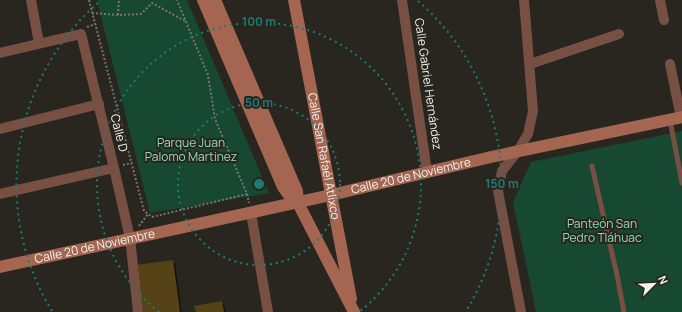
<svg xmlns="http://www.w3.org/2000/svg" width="682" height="312" viewBox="0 0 682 312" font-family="Manrope,sans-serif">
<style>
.green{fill:#174832}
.building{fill:#554213;filter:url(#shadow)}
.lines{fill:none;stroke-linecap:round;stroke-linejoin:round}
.path{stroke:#78756f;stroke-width:2;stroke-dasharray:2 2;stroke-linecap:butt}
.lane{stroke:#774f43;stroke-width:5}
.street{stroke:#774f43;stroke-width:10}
.secondary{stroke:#a46551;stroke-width:12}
.ring{fill:none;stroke:#1a7c74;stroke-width:2;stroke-dasharray:2 4}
.labels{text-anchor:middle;stroke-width:4;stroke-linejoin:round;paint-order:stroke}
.street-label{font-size:12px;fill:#f3f1ec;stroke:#29261f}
.park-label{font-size:12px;fill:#8dddb4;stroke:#29261f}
.centre{fill:#1a7c74;stroke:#29261f;stroke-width:2}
.ring-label{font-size:12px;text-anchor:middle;font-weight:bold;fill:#1a7c74;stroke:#29261f;stroke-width:4;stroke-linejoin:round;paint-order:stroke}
</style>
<defs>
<filter id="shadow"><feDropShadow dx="2" dy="3.5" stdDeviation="0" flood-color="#0009"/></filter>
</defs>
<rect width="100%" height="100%" fill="#29261f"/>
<path class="green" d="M97 0H187L269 193 150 213Z
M682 131V312H536L513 202 531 162Z"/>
<path class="building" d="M173 260 180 312H143L136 265Z
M222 301 224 312H196L194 306Z"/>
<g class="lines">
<path class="path" d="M89 0 144 211 152 217 247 194 215 119 208 75 177 0
M92 13 118 15 141 14 152 3 185 21
M118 15 119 0
M87 27 95 24
M123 165 132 163
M247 194 249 203
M139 226 148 214"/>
<path class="lane" d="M670 120 682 183
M592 166 617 275 624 312"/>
<path class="street" d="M31 0 39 43
M402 0 427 172
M660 0 664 20
M0 53 81 34 114 168 130 238 138 312
M530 64 619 34
M670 64 681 118
M0 129 99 104
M0 194 114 168
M251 213 268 312
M521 312 498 191 502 171 517 152 528 134 533 111 524 0"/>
<g class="secondary">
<path d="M203 0 283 187 291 198 298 203"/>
<path d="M215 0 297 191 298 203 354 312"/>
<path id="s1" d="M294 0 351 299"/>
<path id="s2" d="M0 267 331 195 491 157 682 117"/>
</g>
</g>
<g class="ring">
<circle cx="259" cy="184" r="81"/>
<path d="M159 312A162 162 0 1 1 359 312"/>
<path d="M52 311A243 243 0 0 1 100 1M418 1A243 243 0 0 1 466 311"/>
</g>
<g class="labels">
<g class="street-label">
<text transform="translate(428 84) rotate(82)" y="4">Calle Gabriel Hernández</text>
<text transform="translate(119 133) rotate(76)" y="4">Calle D</text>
<text dy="4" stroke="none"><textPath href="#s1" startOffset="159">Calle San Rafaél Atlixco</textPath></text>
<text dy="4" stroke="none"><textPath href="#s2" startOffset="421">Calle 20 de Noviembre</textPath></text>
<text dy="4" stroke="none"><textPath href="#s2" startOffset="97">Calle 20 de Noviembre</textPath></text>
</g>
<g class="park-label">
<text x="191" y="147">Parque Juan<tspan x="191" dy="14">Palomo Martinez</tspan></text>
<text x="602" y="228">Panteón San<tspan x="602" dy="14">Pedro Tláhuac</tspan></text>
</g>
</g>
<circle cx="259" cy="184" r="6" class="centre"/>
<g class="ring-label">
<text x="259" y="26">100 m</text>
<text x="259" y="107">50 m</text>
<text x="502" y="188">150 m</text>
</g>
<g transform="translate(654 284) rotate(66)" stroke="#29261f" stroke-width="3" paint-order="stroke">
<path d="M0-3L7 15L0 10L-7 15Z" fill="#f3f1ec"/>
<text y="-6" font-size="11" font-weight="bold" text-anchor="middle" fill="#f3f1ec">N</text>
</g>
</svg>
